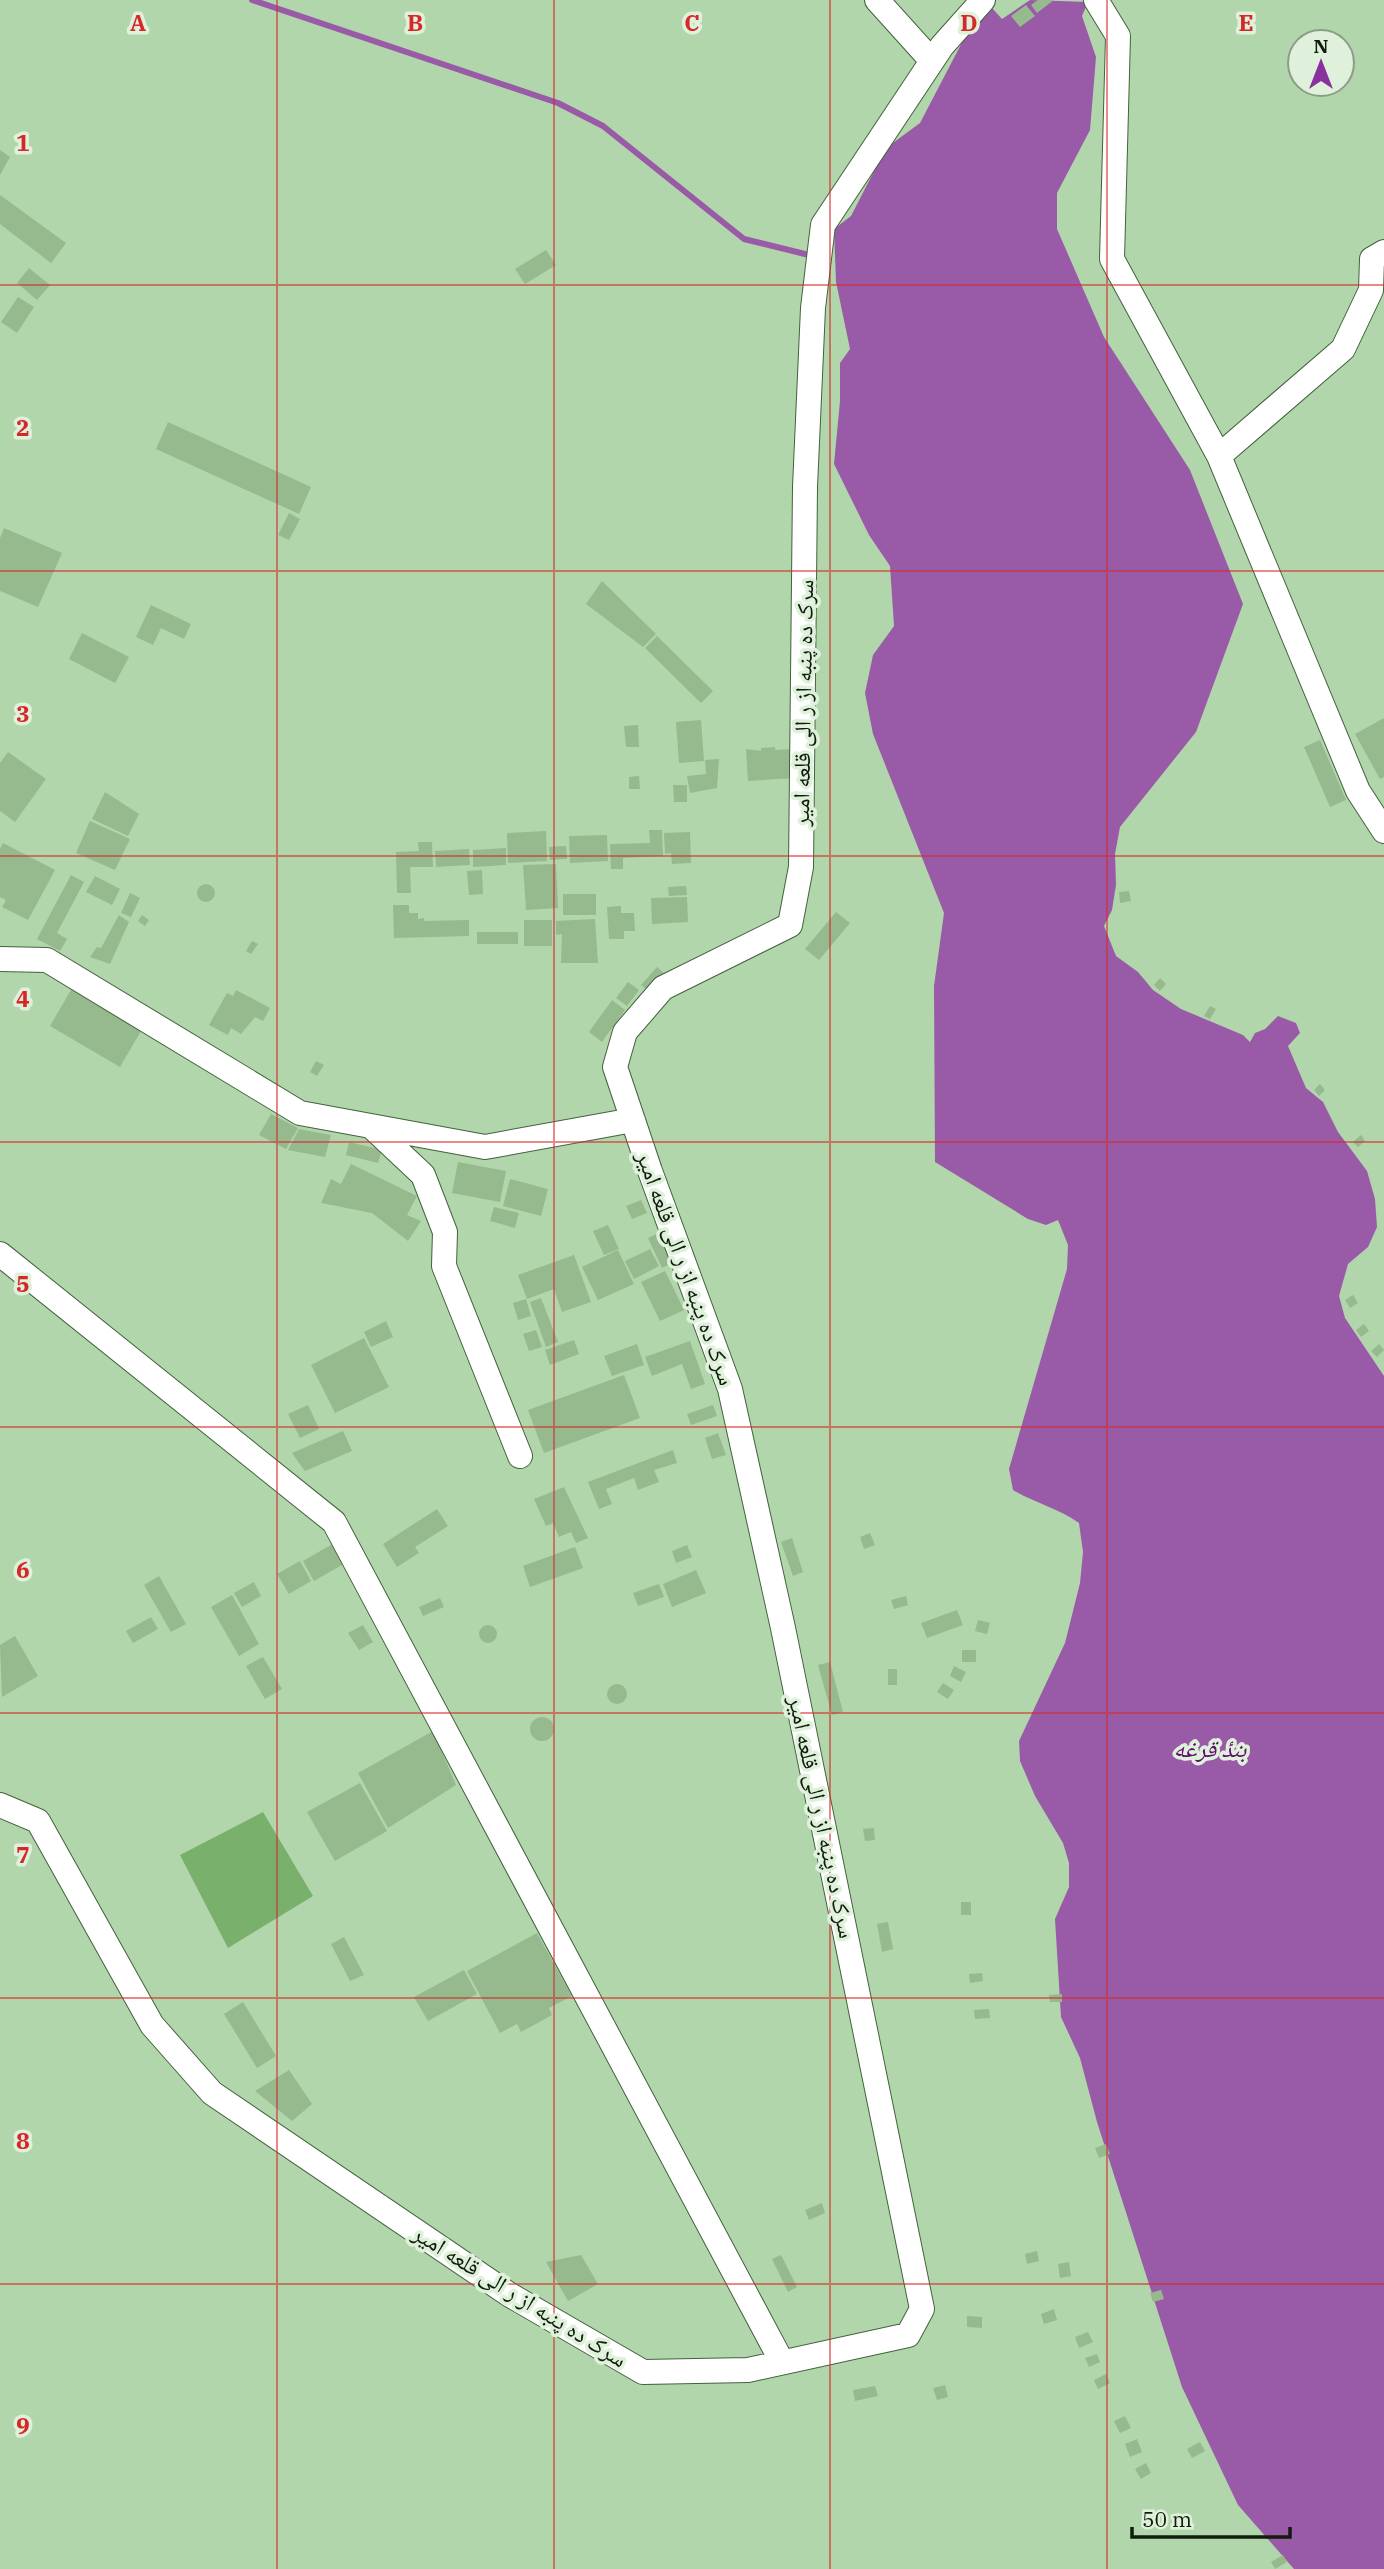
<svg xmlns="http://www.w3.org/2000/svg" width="1384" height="2569" viewBox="0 0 1384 2569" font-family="'IBM Plex Serif','Noto Naskh Arabic',serif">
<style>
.green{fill:#78b06c}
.water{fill:#995ba7}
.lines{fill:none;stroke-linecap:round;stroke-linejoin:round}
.stream{stroke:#995ba7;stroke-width:6}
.building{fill:#96b98e}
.minor-casing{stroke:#42623c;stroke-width:26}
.minor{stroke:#fff;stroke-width:24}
.grid{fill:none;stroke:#d62828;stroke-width:2;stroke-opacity:0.55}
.labels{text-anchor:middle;stroke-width:7;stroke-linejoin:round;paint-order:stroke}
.street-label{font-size:23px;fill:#101d0d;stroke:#dff1db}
.water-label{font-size:24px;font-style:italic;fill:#600d70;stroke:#dff1db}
.grid-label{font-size:23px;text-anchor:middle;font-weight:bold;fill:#d62828;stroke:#dff1db;stroke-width:7;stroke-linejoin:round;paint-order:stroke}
</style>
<rect width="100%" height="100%" fill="#b2d6ab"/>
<path class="green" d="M263 1812 313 1896 228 1948 180 1855Z"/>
<path class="water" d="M1030 0 1088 2 1082 16 1096 57 1090 130 1057 193V229L1104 337 1190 470 1243 604 1196 732 1120 827 1115 854 1116 885 1112 910 1104 926 1116 956 1138 972 1153 990 1181 1009 1243 1035 1250 1042 1255 1033 1265 1029 1278 1016 1296 1023 1300 1033 1288 1046 1306 1088 1323 1102 1338 1132 1367 1171 1375 1199 1377 1227 1368 1247 1348 1264 1339 1296 1345 1318 1384 1376V2569H1294L1238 2505 1182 2387 1097 2122 1080 2058 1061 2017 1055 1919 1069 1887V1863L1063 1843 1035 1796 1020 1761 1019 1741 1065 1643 1080 1583 1083 1552 1079 1523C1058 1508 1035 1503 1013 1490L1009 1469 1067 1269 1068 1245 1058 1220 1046 1225 1028 1219 935 1162 934 986 944 913 873 734 865 693 873 655 894 626 890 566 869 535 834 464 840 401V363L850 349 836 282 834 229 851 216 886 148 920 123 968 31 992 8 1002 19Z"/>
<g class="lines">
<path class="stream" d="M252 0 558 103 603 126 744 239 813 256"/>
</g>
<path class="building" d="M1038 0H1054L1037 13 1031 5Z
M1026 5 1035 16 1020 27 1011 16Z
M0 150 10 157 0 175Z
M0 195 66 243 51 263 0 224Z
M546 250 556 265 525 284 515 269Z
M29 268 50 285 37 300 17 283Z
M18 297 34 307 17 333 1 322Z
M168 422 311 487 299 514 156 449Z
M289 513 300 519 289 540 278 535Z
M4 528 62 553 38 607 0 591V538Z
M602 581 656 634 643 647 586 604Z
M151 605 191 624 184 639 161 628 153 645 136 637Z
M82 633 129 657 115 683 69 659Z
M657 636 713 691 701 703 645 648Z
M1384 718V777L1380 779 1355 734Z
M701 720 704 761 679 763 676 722Z
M638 725 639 747H626L624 726Z
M1320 740 1346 800 1330 807 1304 747Z
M775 747V750L793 749 795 778 748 781 746 749 761 751V748Z
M8 752 46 779 15 822 0 811V763Z
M719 759 717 788 690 793 687 776 706 774 705 760Z
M639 776 640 789H629V777Z
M673 785H687V802H674Z
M105 792 139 814 128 836 92 819Z
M90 821 130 839 115 870 76 853Z
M649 830H662L663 856 623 858V869H611L610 844 650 843Z
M546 831 547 861 508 863 507 833Z
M690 832 691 863 672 864 671 853 665 854 664 833Z
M607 835 608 861 570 863 569 836Z
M418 842H432L433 867H410L411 893H397L396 852 419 851Z
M3 843 55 870 28 920 2 907 6 900 0 897V849Z
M566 846 567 859 550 860 549 847Z
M506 848V865L473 867V850Z
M469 849 470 865 436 867 435 851Z
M556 864 558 908 526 910 523 865Z
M482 870 483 894 469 895 467 871Z
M71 875 84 882 57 933 67 939 60 951 37 939Z
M95 876 120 889 112 905 86 892Z
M197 893a9 9 0 1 1 18 0a9 9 0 1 1-18 0Z
M686 886 687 895 669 896 668 887Z
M1129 891 1131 901 1120 903 1119 892Z
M130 893 140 898 131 917 121 913Z
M563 894H596V915H563Z
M687 897 688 922 652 924 651 898Z
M393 905H409V913H418V919L424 918V921L469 920V936L394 938Z
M621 906V913H634L635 931H624V939H609L607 907Z
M836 912 850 923 819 960 805 949Z
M119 915 129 922 110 964 90 957 97 947 101 948Z
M142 915 149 920 145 926 138 921Z
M595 919 598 963H561L562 934 556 935V921Z
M524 920H552V946H524Z
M477 932H518V944H477Z
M252 941 258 944 251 954 246 951Z
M657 967 669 977 654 995 641 985Z
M1160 978 1166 984 1160 991 1154 985Z
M628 982 639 990 627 1006 616 998Z
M75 983 145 1024 120 1067 50 1026Z
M236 990 270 1008 263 1021 255 1017 241 1034 231 1028 228 1035 209 1025 227 993 233 996Z
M612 1000 625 1010 602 1042 589 1032Z
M1210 1006 1216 1009 1210 1019 1204 1016Z
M316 1061 324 1065 317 1076 310 1072Z
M1320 1084 1325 1090 1319 1096 1314 1090Z
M271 1114 298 1128 286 1149 259 1135Z
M299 1129 331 1135 325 1157 288 1150Z
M1361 1135 1365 1141 1358 1147 1353 1142Z
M349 1142 382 1150 378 1163 346 1155Z
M458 1162 506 1171 500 1202 452 1193Z
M351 1164 417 1196 407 1215 421 1221 408 1241 372 1213 321 1203 331 1179 341 1184Z
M510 1179 548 1189 541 1216 503 1206Z
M641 1200 647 1213 632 1219 626 1206Z
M494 1207 519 1213 515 1228 490 1221Z
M608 1225 619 1249 604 1255 593 1231Z
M665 1230 679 1260 662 1268 648 1238Z
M650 1249 659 1266 634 1279 625 1261Z
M618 1250 634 1284 598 1300 582 1267Z
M574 1255 591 1302 562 1312 554 1289 527 1299 518 1275Z
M665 1271 684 1310 660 1321 641 1282Z
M1353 1295 1358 1303 1350 1308 1345 1300Z
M541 1298 558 1342 546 1347 530 1302Z
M526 1299 531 1316 518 1320 513 1303Z
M386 1321 393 1337 371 1347 364 1332Z
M1364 1324 1369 1331 1361 1337 1356 1330Z
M536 1330 542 1347 529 1351 523 1334Z
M364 1338 389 1387 335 1413 311 1365Z
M574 1340 579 1354 550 1365 545 1350Z
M690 1341 705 1384 691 1389 682 1364 652 1376 645 1357Z
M637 1344 644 1365 612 1376 604 1356Z
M1379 1344 1384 1350 1377 1357 1371 1351Z
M624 1375 640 1418 544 1453 528 1410Z
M308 1405 319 1429 300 1438 288 1414Z
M713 1405 717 1416 691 1425 687 1414Z
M343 1431 352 1451 305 1471 292 1453Z
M718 1433 726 1455 712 1459 705 1438Z
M673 1450 677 1463 654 1470 659 1482 638 1490 634 1478 606 1489 612 1504 599 1509 588 1482Z
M564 1487 588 1538 576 1543 571 1532 559 1537 553 1523 546 1526 534 1499Z
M437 1509 448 1526 415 1547 419 1553 397 1567 383 1544Z
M870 1533 875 1545 864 1549 860 1537Z
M792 1538 803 1572 793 1576 781 1542Z
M336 1542 347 1562 314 1581 303 1561Z
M687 1545 692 1557 676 1563 672 1551Z
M575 1547 583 1568 530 1587 523 1566Z
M300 1561 311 1581 289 1594 277 1574Z
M696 1570 706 1593 672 1607 663 1584Z
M159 1576 186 1624 171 1632 144 1585Z
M254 1582 261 1596 242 1607 234 1593Z
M659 1584 664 1597 638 1606 633 1593Z
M232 1595 259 1644 239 1656 211 1607Z
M906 1596 908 1605 894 1609 891 1600Z
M440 1598 444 1607 423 1616 419 1607Z
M957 1610 963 1625 927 1638 921 1623Z
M151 1617 158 1629 133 1643 126 1631Z
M978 1620 990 1623 987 1634 975 1631Z
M479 1634a9 9 0 1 1 18 0a9 9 0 1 1-18 0Z
M363 1625 373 1642 359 1650 348 1633Z
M15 1636 38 1676 2 1697 0 1645Z
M962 1650H976V1662H962Z
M263 1657 282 1689 265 1699 246 1666Z
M830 1662 843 1712 832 1715 818 1665Z
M954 1666 966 1672 961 1682 950 1676Z
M888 1669H897V1685H888Z
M943 1683 954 1690 948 1699 937 1692Z
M607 1694a10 10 0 1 1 20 0a10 10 0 1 1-20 0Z
M530 1729a12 12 0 1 1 24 0a12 12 0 1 1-24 0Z
M433 1731 456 1785 388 1828 358 1773Z
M360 1783 387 1831 335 1861 307 1812Z
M874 1828 875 1840 865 1841 863 1829Z
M961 1902H971V1915H961Z
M888 1922 893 1949 882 1952 877 1924Z
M537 1933 572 1996 549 2008 552 2015 521 2032 517 2024 500 2033 467 1971Z
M344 1937 364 1975 350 1981 331 1944Z
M464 1970 477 1994 428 2021 414 1997Z
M982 1973 983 1981 970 1983 969 1974Z
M1062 1994V2002H1050L1049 1995Z
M243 2002 276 2056 257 2068 224 2014Z
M989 2009 990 2018 975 2019 974 2010Z
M289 2070 312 2104 292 2121 255 2091Z
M1106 2144 1110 2154 1099 2158 1095 2148Z
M822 2203 825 2213 809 2220 805 2210Z
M1037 2251 1039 2261 1027 2264 1025 2254Z
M581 2255 598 2284 568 2301 546 2262Z
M781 2255 797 2287 788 2292 772 2259Z
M1069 2262 1071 2276 1060 2278 1058 2264Z
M1161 2290 1164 2299 1153 2302 1150 2293Z
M1054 2309 1057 2320 1044 2324 1041 2314Z
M967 2316 982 2317V2328L967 2327Z
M1088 2332 1093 2342 1079 2348 1075 2337Z
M1097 2354 1100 2362 1089 2367 1085 2358Z
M1106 2374 1110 2383 1098 2389 1094 2380Z
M945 2385 948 2397 937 2400 933 2388Z
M875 2386 878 2396 855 2401 853 2390Z
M1125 2416 1131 2428 1120 2433 1114 2421Z
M1137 2439 1142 2452 1130 2457 1125 2444Z
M1200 2442 1205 2451 1192 2458 1187 2449Z
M1146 2463 1151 2473 1141 2479 1135 2469Z
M1283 2555 1287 2562 1275 2569 1271 2562Z"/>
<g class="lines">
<defs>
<path id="minor" d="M877 0 932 61
M1096 0 1118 36 1112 259 1219 456 1358 791 1384 831
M1219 456 1343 349 1371 290 1372 259 1384 252
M0 959 47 960 300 1113 485 1147 633 1120
M373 1128 423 1175 445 1232 444 1266 520 1456
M0 1254 334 1522 782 2362
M0 1805 38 1821 152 2025 212 2093 510 2295 643 2372 748 2370 908 2335 922 2309 783 1628 730 1389 650 1171 615 1067 625 1032 663 988 790 925 801 867 805 487 813 308 823 225 942 46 983 0"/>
</defs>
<use href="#minor" class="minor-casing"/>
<use href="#minor" class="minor"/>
</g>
<path class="grid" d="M277 0V2569M554 0V2569M830 0V2569M1107 0V2569M0 285H1384M0 571H1384M0 856H1384M0 1142H1384M0 1427H1384M0 1713H1384M0 1998H1384M0 2284H1384"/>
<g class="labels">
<g class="street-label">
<text transform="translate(803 703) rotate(-89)" y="8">سرک ده پنبه از ر الی قلعه امیر</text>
<text transform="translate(686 1268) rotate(70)" y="8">سرک ده پنبه از ر الی قلعه امیر</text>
<text transform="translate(822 1817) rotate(78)" y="8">سرک ده پنبه از ر الی قلعه امیر</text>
<text transform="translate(520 2296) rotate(32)" y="8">سرک ده پنبه از ر الی قلعه امیر</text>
</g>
<g class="water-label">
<text x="1210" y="1757">بندٔ قرغه</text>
</g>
</g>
<g class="grid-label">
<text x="138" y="31">A</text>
<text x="415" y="31">B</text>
<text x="692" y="31">C</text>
<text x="969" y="31">D</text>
<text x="1246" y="31">E</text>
<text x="23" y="151">1</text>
<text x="23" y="436">2</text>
<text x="23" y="722">3</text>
<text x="23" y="1007">4</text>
<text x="23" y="1292">5</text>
<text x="23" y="1578">6</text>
<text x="23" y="1863">7</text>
<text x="23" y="2149">8</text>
<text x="23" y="2434">9</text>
</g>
<g transform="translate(1321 63)"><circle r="33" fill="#dff1db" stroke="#8c9c89" stroke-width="2"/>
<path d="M0-5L12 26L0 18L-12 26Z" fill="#8a319d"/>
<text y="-10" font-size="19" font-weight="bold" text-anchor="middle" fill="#101d0d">N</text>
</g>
<path d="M1132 2527v10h158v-10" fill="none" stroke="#101d0d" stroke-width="3.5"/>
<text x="1142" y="2527" font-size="21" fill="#101d0d" stroke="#dff1db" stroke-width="5" paint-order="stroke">50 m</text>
</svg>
